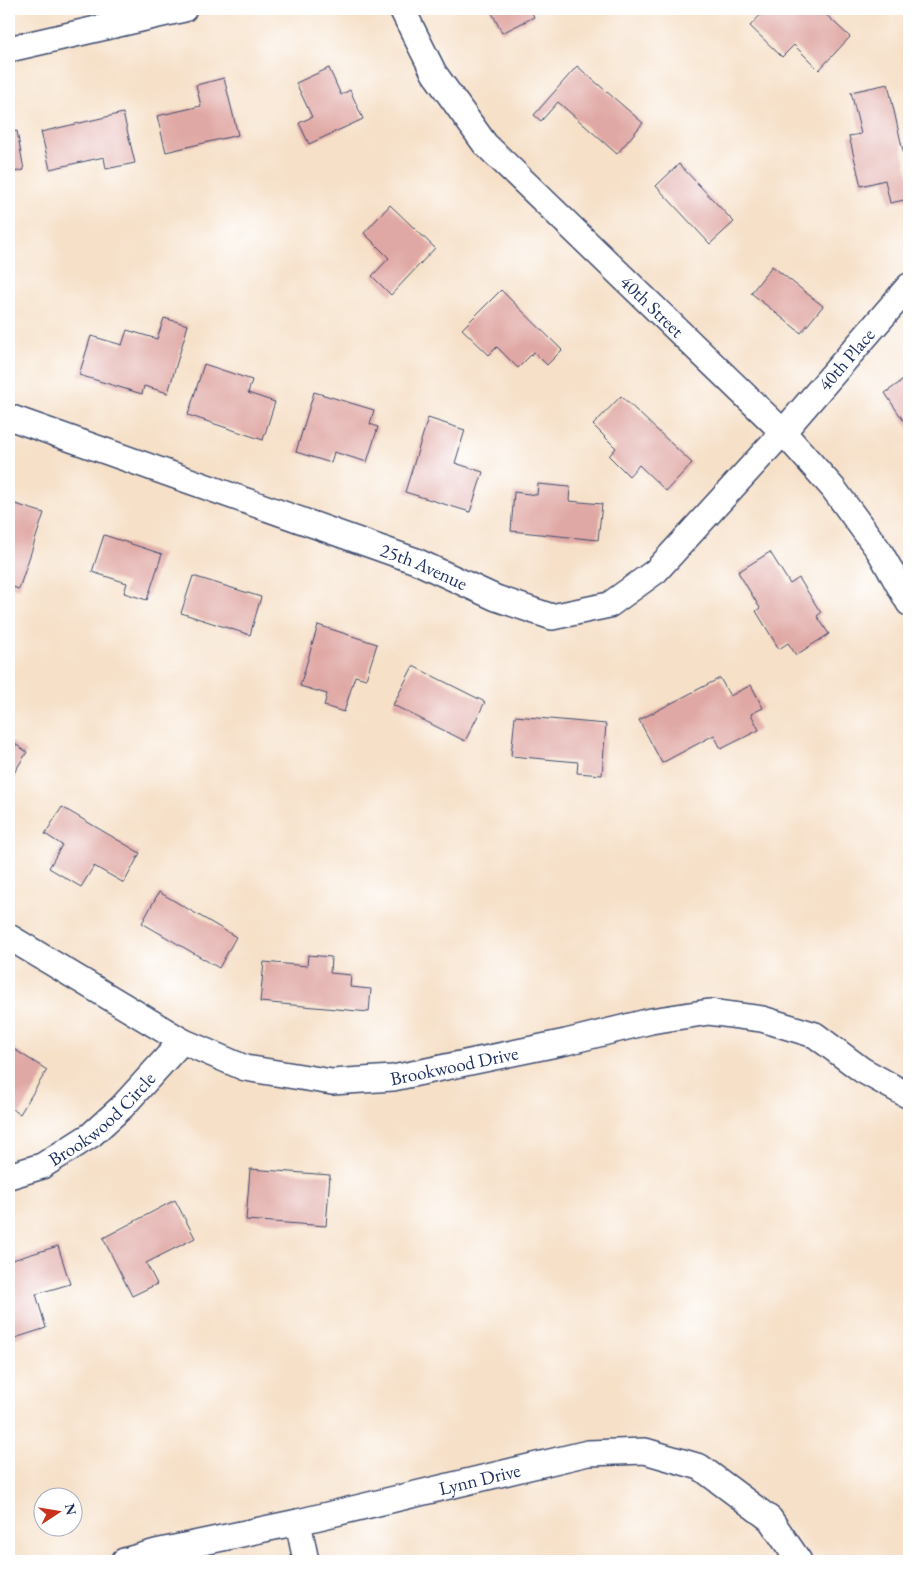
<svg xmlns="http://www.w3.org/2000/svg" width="918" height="1570" viewBox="0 0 918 1570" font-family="'EB Garamond',serif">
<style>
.building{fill:#e0a8a4}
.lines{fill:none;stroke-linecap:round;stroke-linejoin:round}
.minor-casing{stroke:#3c4a6e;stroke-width:28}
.minor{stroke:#fff;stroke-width:25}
.labels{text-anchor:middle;stroke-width:5;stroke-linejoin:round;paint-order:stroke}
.street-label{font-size:19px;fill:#1b2f5e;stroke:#fff}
</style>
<rect width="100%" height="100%" fill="#fff"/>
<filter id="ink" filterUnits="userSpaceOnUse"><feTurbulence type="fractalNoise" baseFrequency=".02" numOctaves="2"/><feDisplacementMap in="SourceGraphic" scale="10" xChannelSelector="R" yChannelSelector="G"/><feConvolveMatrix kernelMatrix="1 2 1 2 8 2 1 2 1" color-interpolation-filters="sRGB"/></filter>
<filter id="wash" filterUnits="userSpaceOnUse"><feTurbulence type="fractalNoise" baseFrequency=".0096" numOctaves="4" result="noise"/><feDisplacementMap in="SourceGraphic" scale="20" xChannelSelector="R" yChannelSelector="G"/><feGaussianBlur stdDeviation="1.12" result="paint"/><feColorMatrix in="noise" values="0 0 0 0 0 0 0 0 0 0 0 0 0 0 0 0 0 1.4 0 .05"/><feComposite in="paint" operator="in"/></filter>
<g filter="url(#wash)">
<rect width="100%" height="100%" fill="#f6e0c8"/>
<g id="blocks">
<path class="building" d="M490 9H530L534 17 502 33Z
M766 9H820L850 37 819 70 794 45 782 57 750 26Z
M577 66 643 123 617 154 558 102 541 121 534 115Z
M329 68 341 95 350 90 363 119 309 144 299 123 312 117 296 83Z
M224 78 238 135 166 152 157 116 201 106 196 85Z
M888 84 909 178V199L890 203 885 180 861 186 849 136 861 134 851 92Z
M123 113 135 163 106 169 104 157 50 169 41 132Z
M17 131 24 170 9 173V133Z
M679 164 734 222 710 244 656 186Z
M390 205 435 248 391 295 372 276 389 258 364 233Z
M772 266 823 306 801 333 751 293Z
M501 290 562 350 547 365 534 352 518 368 497 347 489 355 462 329Z
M164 318 188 325 168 393 144 386 142 394 79 375 91 336 122 345 127 330 157 339Z
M204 364 252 380 248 393 275 402 263 440 188 415Z
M909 376V429L885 393Z
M314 392 374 410 370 424 378 427 367 462 334 452 331 463 296 452Z
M621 396 692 463 666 491 639 465 629 476 609 456 616 448 593 425Z
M428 418 465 430 455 463 483 472 470 512 405 492Z
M538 484 570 487 569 501 602 504 598 540 511 531 514 492 537 495Z
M9 502 44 513 19 589 9 586Z
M104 535 162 554 147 600 124 593 127 583 92 572Z
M770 552 790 584 799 578 821 613 817 616 829 634 796 655 788 643 779 649 756 611 760 608 738 572Z
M193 576 261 597 250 635 181 613Z
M318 625 377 644 366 679 355 676 344 712 324 706 327 694 300 686Z
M413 666 485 702 465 741 393 705Z
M720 678 730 696 751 685 763 708 751 714 759 730 721 749 714 735 662 763 639 720Z
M515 716 606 724 602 775 577 773 578 762 511 756Z
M9 740 27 752 9 781Z
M62 807 140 853 124 883 94 866 81 887 49 868 62 845 45 834Z
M159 892 236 937 219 968 142 923Z
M308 955 331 957 330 973 351 975 350 987 371 989 369 1012 260 1002 264 962 307 966Z
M9 1046 47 1070 20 1114 9 1107Z
M250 1169 330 1175 326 1226 246 1220Z
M175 1200 195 1238 146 1263 157 1284 132 1296 103 1238Z
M58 1246 70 1284 36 1294 46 1328 12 1339 9 1329V1261Z"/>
</g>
</g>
<g filter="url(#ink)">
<use href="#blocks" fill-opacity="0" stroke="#3c4a6e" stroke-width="1"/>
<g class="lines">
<defs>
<g id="minor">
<path id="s1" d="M402 9 434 73 485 144 783 432 833 488 880 552 909 603"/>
<path d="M9 49 184 9"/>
<path id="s2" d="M9 417 416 561 496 598 552 617 609 605 656 571 783 432 909 286"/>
<path id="s3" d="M9 937 182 1041 245 1068 332 1082 393 1078 566 1042 651 1021 709 1012 762 1019 815 1035 862 1070 909 1096"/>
<path id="s4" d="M9 1176 42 1166 91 1135 122 1107 182 1041"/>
<path d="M298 1522 306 1561"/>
<path id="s5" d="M124 1561 156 1552 298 1522 588 1453 645 1451 700 1467 770 1519 799 1561"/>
</g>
</defs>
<use href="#minor" class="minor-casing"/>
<use href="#minor" class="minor"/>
</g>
</g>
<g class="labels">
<g class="street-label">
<text dy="7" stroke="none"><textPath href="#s1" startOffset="392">40th Street</textPath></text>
<text dy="7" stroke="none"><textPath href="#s2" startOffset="980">40th Place</textPath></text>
<text dy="7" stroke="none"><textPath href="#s2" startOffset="441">25th Avenue</textPath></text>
<text dy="7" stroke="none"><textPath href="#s3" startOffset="482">Brookwood Drive</textPath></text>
<text dy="7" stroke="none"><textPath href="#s4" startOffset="111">Brookwood Circle</textPath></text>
<text dy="7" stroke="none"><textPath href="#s5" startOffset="365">Lynn Drive</textPath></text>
</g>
</g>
<rect width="918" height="1570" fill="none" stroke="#fff" stroke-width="30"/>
<g transform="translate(58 1512) rotate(78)"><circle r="24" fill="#ffffff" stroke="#a4acbf"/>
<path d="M0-4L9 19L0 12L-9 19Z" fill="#c8321e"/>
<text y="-8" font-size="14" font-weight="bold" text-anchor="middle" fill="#1b2f5e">N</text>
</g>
</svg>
